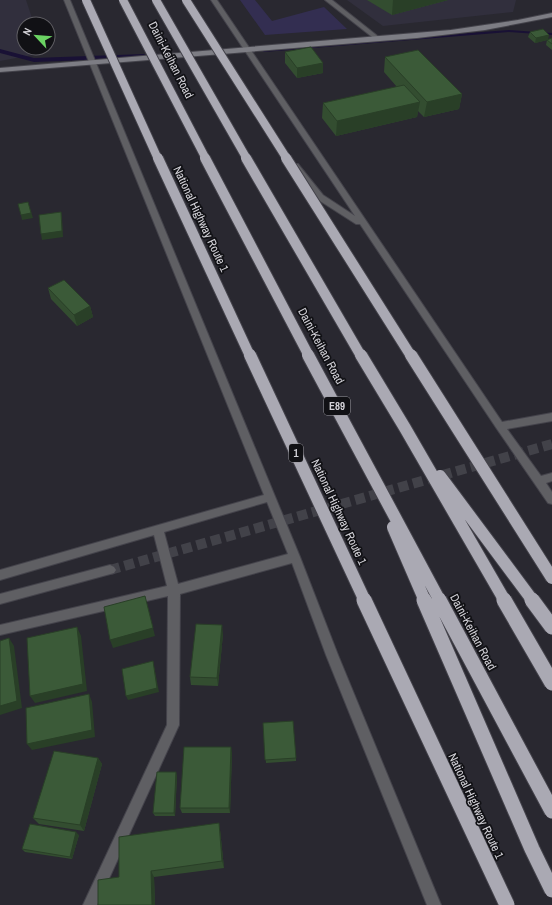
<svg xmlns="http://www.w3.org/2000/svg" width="552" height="905" viewBox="0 0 552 905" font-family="'Archivo Narrow',sans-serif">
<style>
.built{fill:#312f3d}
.green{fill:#332e51}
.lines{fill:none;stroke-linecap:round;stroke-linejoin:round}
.stream{fill:#191135;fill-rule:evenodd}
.street-tunnel{stroke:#424249;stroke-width:10;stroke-dasharray:10 5;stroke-linecap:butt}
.street-casing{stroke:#44434b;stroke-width:2}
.secondary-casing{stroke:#44434b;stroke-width:2}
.street{fill:#5f5f63;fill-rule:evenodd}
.secondary{fill:#7d7d84;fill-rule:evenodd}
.highway-bridge-far3-casing{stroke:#44434b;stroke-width:10;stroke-linecap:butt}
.highway-bridge-far2-casing{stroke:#44434b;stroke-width:12;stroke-linecap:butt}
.highway-bridge-far1-casing{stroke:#44434b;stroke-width:14;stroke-linecap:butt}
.highway-bridge-casing{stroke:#44434b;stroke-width:17;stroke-linecap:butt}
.highway-bridge-far3{stroke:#aaa9b3;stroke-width:8}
.highway-bridge-far2{stroke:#aaa9b3;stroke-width:10}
.highway-bridge-far1{stroke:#aaa9b3;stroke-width:12}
.highway-bridge{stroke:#aaa9b3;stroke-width:15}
.wall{fill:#334d30}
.shaded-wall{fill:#293f27}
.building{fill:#3b5a38;stroke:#293f27}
.labels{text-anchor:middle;stroke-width:3.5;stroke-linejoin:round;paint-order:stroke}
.shield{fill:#111115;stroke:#99989e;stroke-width:1}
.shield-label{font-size:11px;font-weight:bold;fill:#d3d2d8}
.street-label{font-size:12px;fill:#d3d2d8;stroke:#111115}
</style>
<rect width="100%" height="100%" fill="#292830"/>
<path class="built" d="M0 0H26L34 24H24V48H43L44 53 0 61Z
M347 0H516L513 12 383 26Z"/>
<path class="green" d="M240 0H255L272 21 324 7 347 29 265 35Z"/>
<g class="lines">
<path class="stream" d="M509 30 552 33V35L509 32 264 52 261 50 264 48Z
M0 49 34 58 144 54 147 56 144 58 34 62 0 53Z"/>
<path class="street-tunnel" d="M110 570 552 444"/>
<defs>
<path id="street" d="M64 0H70L300 557 338 655 441 905H427L326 655 292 563 180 594 179 725 97 905H83L167 725 168 596 0 635V625L167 586 154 535 0 580V570L264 495ZM267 502 288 554 178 584 164 532Z
M211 0H217L502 422 552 413V421L507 429 541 476 552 473V481L546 483 552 492V504L548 503 497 429 360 224H356L317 199 291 166 292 164H298L323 195 355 216Z
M325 0H332L380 38V40H376Z
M110 565 114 567 116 570 114 573 0 604V594Z"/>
<path id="secondary" d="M552 13V17L485 30 417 38 0 72V68L451 30 518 20Z"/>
</defs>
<use href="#street" class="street-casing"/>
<use href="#secondary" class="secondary-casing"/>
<use href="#street" class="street"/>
<use href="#secondary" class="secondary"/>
<defs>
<path id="highway-bridge-far3" d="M86 0 158 159
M123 0 206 159
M156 0 247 159
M186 0 287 159"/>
<path id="highway-bridge-far2" d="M158 158 250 356
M205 158 309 356
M246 158 361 356
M286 158 411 356"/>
<path id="highway-bridge-far1" d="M250 355 365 601
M308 355 440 601
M361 355 405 428 505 601
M411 355 552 578
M440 476 533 601
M393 527 425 601"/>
<path id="highway-bridge" d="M364 600 507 905
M424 600 532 849 552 890
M439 600 552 811
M504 600 552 683
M532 600 552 627"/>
</defs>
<use href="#highway-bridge-far3" class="highway-bridge-far3-casing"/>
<use href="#highway-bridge-far2" class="highway-bridge-far2-casing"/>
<use href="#highway-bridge-far1" class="highway-bridge-far1-casing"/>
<use href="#highway-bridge" class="highway-bridge-casing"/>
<use href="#highway-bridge-far3" class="highway-bridge-far3"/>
<use href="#highway-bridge-far2" class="highway-bridge-far2"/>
<use href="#highway-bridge-far1" class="highway-bridge-far1"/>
<use href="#highway-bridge" class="highway-bridge"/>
</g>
<path class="wall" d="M367 0H448L392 15Z
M530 32 548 40 552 38V50L546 45 547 40 535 43 528 37Z
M285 52 323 63V73L297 78 285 63Z
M385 57 462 94 459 109 424 117 418 111 417 117 336 136 322 118 323 103 397 87 384 72Z
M48 288 90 306 93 317 77 326 51 299Z
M223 634 218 686 191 685 190 677Z
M263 723 296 758V761L266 763Z
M232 753 230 813H182L180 808Z
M98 758 102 764 84 831 39 824 33 818Z
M177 775 175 816H155L153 813Z
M220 830 224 868 154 877 155 905H98L119 877Z
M79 835 72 859 25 852 22 849Z"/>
<path class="shaded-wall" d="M393 0H448L392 15Z
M549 35 548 40 535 43 536 38Z
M323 63V73L297 78V68Z
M462 94 459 109 424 117 427 102Z
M420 102 417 117 336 136 337 121Z
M28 202 33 218 22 220 21 215Z
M61 212 62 218 63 237 42 240 41 234Z
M90 306 93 317 77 326 74 315Z
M147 604 155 636 113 648 110 640Z
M222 625 223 634 218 686 217 678Z
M77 627 81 636 87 691 35 703 30 696Z
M9 638 14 646 22 708 0 715V706Z
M153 661 159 692 128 700 126 696Z
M89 694 92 702 95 737 32 750 27 744Z
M231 747 232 753 230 813 229 808Z
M98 758 102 764 84 831 80 825Z
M176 772 177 775 175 816 174 813Z
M219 823 220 830 224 868 222 861Z
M76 832 79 835 72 859 70 857Z
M151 871 154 877 155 905H152Z"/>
<path class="building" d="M543 29 549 35 536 38 530 32Z
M552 38V44L547 40Z
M311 47 323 63 297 68 285 52Z
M418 50 462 94 427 102 385 57Z
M404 85 420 102 337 121 323 103Z
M28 202 31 213 21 215 18 204Z
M61 212 62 231 41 234 39 215Z
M64 280 90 306 74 315 48 288Z
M145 596 153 628 110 640 104 607Z
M196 624 222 625 217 678 190 677Z
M77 627 83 684 30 696 27 638Z
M9 638 17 701 0 706V641Z
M153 661 157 688 126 696 122 669Z
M89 694 92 730 27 744 26 708Z
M293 721 296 758 265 760 263 723Z
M184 747H231L229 808H180Z
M54 751 98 758 80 825 33 818Z
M157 772H176L174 813H153Z
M219 823 222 861 151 871 152 905H98V880L119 877V837Z
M30 824 76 832 70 857 22 849Z"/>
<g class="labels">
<g class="shield">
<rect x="324" y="397" width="26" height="18" rx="3"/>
<rect x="289" y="444" width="14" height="18" rx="3"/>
</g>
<g class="shield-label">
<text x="337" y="410">E89</text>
<text x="296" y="457">1</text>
</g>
<g class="street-label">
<text transform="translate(171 60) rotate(63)" y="4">Daini-Keihan Road</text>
<text transform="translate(201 219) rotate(65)" y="4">National Highway Route 1</text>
<text transform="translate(321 346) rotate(62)" y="4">Daini-Keihan Road</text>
<text transform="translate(339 512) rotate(65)" y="4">National Highway Route 1</text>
<text transform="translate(473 632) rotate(62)" y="4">Daini-Keihan Road</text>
<text transform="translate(476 806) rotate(65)" y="4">National Highway Route 1</text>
</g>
</g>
<g transform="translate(36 36) rotate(296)"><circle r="19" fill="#111115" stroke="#5f5e63"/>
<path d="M0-3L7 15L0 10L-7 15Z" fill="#6bd363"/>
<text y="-6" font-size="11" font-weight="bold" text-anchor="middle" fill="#d3d2d8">N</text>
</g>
</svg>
